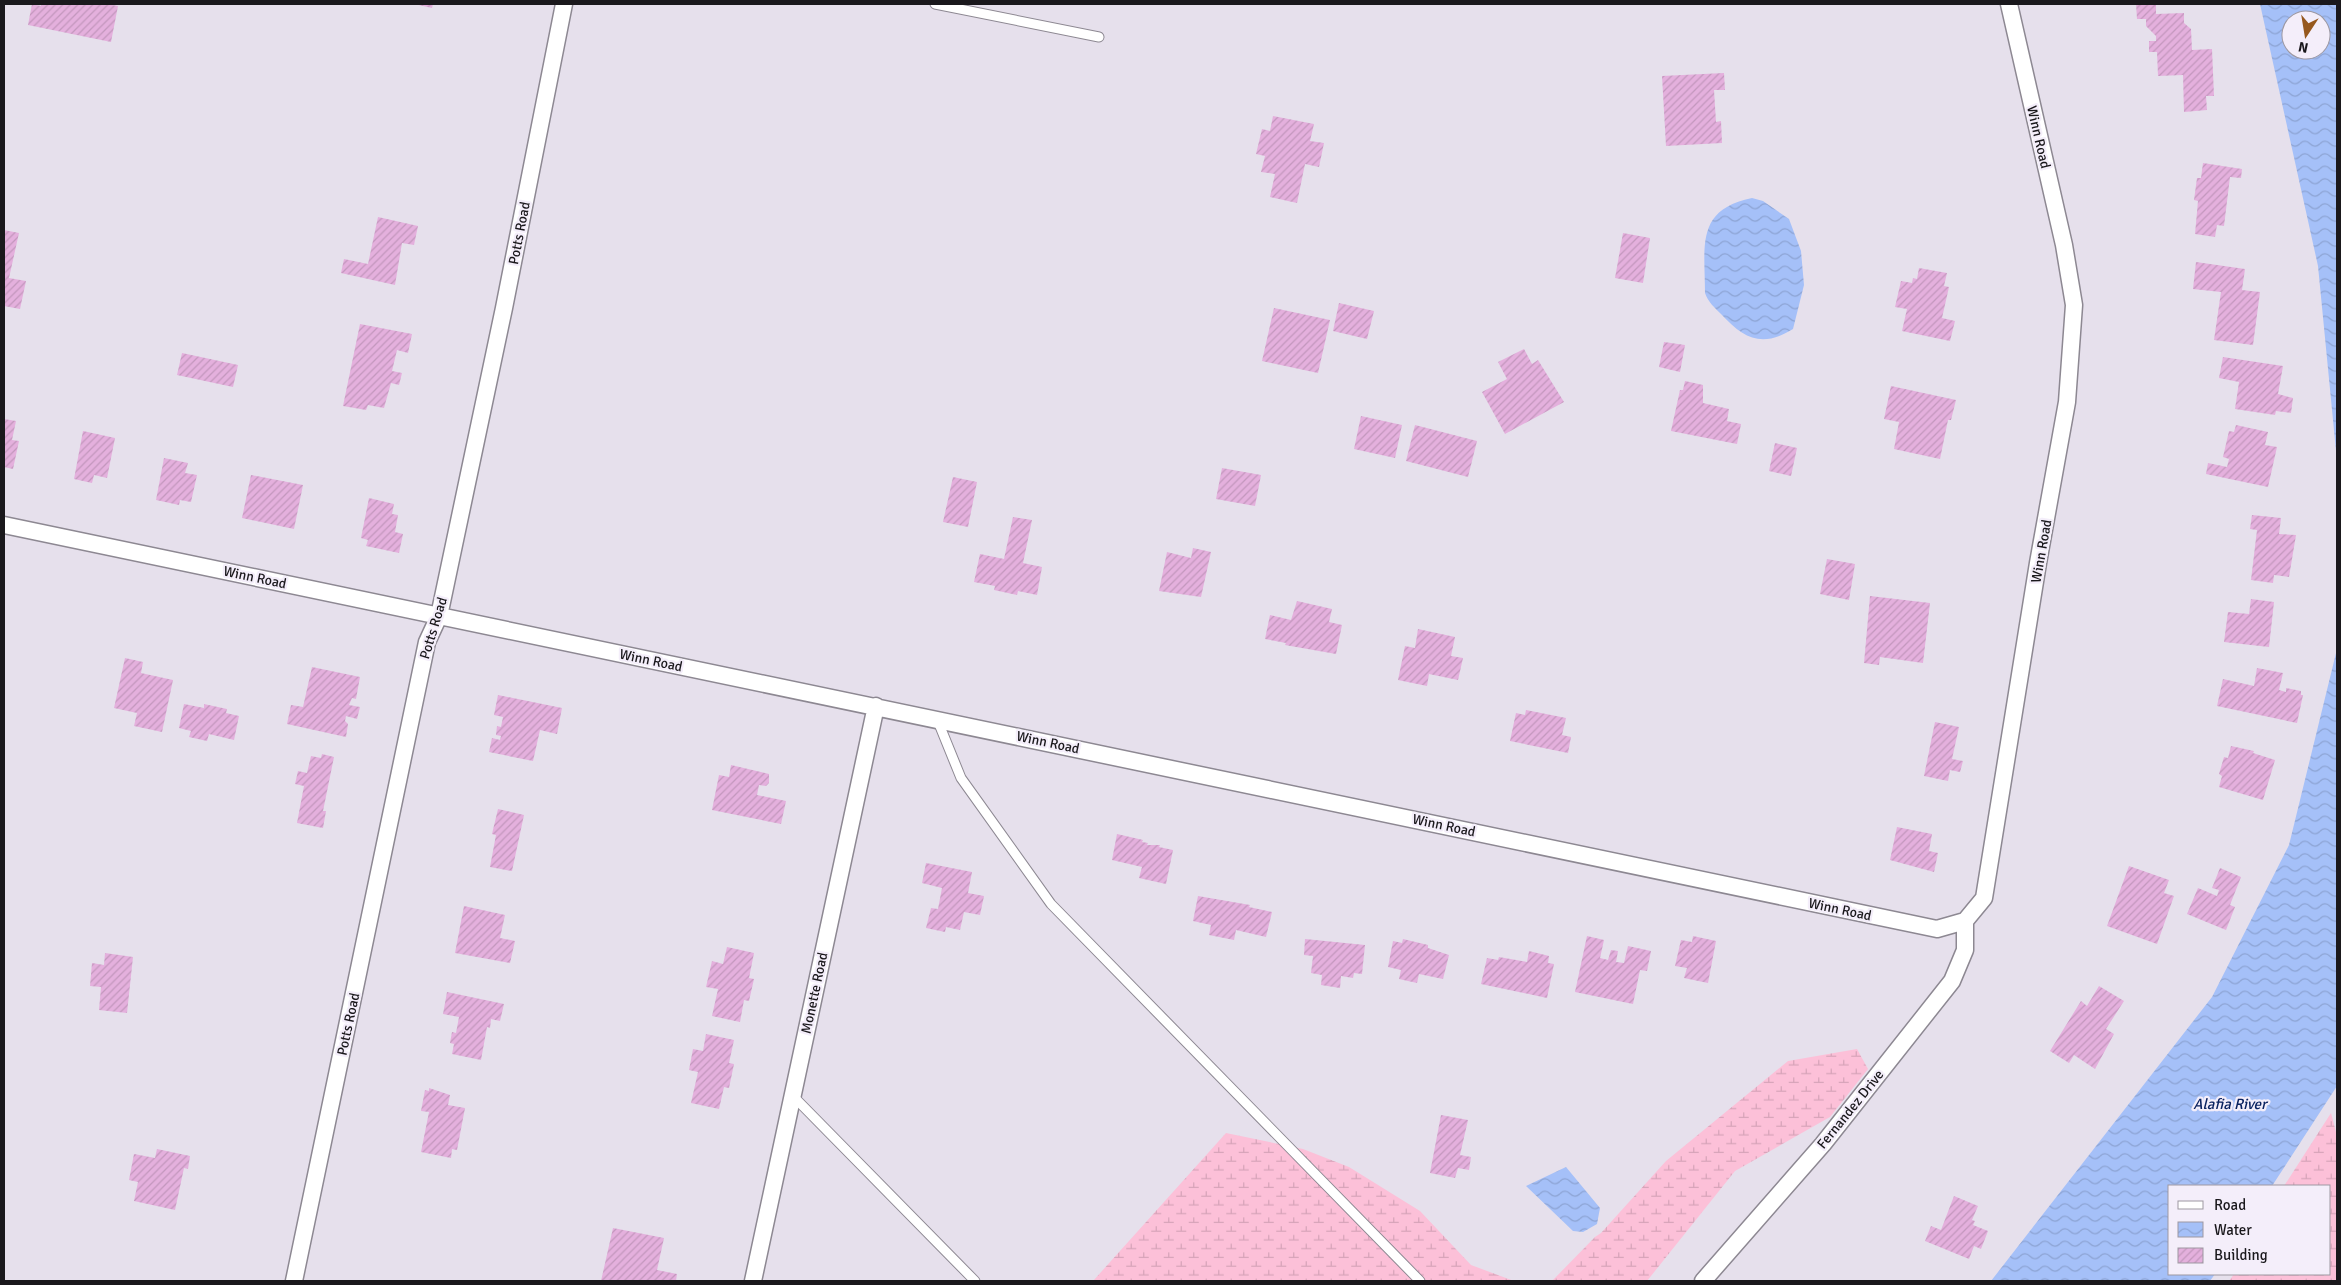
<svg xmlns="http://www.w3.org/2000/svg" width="2341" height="1285" viewBox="0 0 2341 1285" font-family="Signika,sans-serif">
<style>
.wetland{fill:url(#wetland-marsh)}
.water{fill:url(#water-waves);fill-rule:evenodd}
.building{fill:url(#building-hatch)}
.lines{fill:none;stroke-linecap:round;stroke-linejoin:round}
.service-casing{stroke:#8d8892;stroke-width:11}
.minor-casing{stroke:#8d8892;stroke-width:19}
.service{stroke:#fff;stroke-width:9}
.minor{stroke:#fff;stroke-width:16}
.labels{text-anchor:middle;stroke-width:4.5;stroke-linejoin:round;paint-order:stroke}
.street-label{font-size:14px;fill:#1a181c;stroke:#f4eefa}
.water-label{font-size:15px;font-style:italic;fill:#0a2260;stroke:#f4eefa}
</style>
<defs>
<pattern id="wetland-marsh" width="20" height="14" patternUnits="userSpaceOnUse" patternTransform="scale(1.25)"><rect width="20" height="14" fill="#fcc0d8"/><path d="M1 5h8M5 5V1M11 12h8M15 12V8" fill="none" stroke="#d7a4b9"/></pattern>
<pattern id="water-waves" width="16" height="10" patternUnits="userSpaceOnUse" patternTransform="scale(1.25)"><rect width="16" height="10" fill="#a5c0f8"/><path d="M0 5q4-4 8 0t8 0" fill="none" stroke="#8da4d4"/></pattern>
<pattern id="building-hatch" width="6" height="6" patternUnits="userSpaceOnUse" patternTransform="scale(1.25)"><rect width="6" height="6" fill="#e4b0dd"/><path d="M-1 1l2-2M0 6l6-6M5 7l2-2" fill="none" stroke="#c397bd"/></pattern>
</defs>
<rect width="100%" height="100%" fill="#e6e0ec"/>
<path class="wetland" d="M1857 1049 1868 1069 1830 1117 1735 1171 1647 1281H1552L1595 1237 1601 1233 1666 1161 1788 1061Z
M2331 1113 2337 1136V1281H2229L2234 1274H2330V1186H2284Z
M1226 1133 1303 1149 1349 1167 1420 1211 1471 1265 1514 1281H1093Z"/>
<path class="water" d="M2260 4H2337V461L2318 266ZM2291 20H2321V50H2291Z
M1752 198 1763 201 1789 219 1801 251 1804 285 1793 329C1762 348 1744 339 1721 314 1715 308 1708 302 1705 293 1705 246 1695 210 1752 198Z
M2337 649V1086L2272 1186H2170V1274H2215L2210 1281H1991L2212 997 2289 845Z
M1566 1167 1600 1208 1597 1224 1583 1232 1573 1231 1526 1186Z"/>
<path class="building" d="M32 4 41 6V4H107L118 6 111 42 28 25Z
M414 4H433L432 8Z
M2136 4H2156V14L2184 13V23L2191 29 2192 50 2212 49 2214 96H2206L2207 110 2184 112 2183 75 2158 76 2157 52H2149V41H2156V36L2146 26V19H2137Z
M1724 73 1725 90H1714L1716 122 1721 121 1722 143 1666 146 1662 76Z
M1273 116 1314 124 1310 141 1324 143 1319 167 1305 164 1297 203 1270 197 1275 174 1261 172 1265 156 1256 154 1262 129 1270 131Z
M2203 163 2242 169 2241 178 2230 177 2224 226 2217 225 2215 237 2195 234 2198 201 2194 200 2197 178H2201Z
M378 217 418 226 414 245 402 243 395 285 341 273 344 259 368 264Z
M4 230 19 233 9 278 26 281 20 309 4 306Z
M1623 233 1650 238 1643 283 1615 278Z
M2196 262 2245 269 2242 290 2260 292 2253 345 2214 340 2221 292 2193 289Z
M1919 268 1947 273 1944 286 1949 287 1942 318 1955 321 1950 341 1902 331 1907 309 1895 307 1901 281 1912 283 1913 278 1917 279Z
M1339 303 1374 311 1367 339 1333 331Z
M1274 308 1330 320 1318 373 1262 361Z
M360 324 412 334 408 353 397 350 392 371 402 373 399 385 391 383 384 408 368 405 366 410 343 406Z
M1664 342 1685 345 1680 372 1659 367Z
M1524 349 1532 364 1538 360 1564 402 1505 434 1482 392 1507 379 1498 362Z
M182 353 238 365 233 387 177 375Z
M2223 357 2283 366 2278 394 2293 398 2291 413 2276 411 2275 415 2235 409 2239 382 2219 378Z
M1685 381 1703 385V403L1729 409 1727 421 1741 424 1737 444 1671 431 1680 390H1683Z
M1891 386 1956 400 1951 420H1948L1940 459 1894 449 1899 422 1884 419Z
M1361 416 1402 425 1395 458 1354 449Z
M4 419 16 421 12 440 19 441 13 469 4 467Z
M1415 425 1477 441 1468 477 1406 461Z
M2236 425 2268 432 2265 445 2277 447 2268 487 2206 474 2208 463 2227 467 2229 459 2223 457 2229 431 2234 432Z
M83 431 115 438 107 478 94 475 92 483 74 479Z
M1775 443 1797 448 1791 476 1769 471Z
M164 458 188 463 185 473 197 475 191 502 180 500 179 505 156 500Z
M1222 468 1261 475 1255 506 1216 499Z
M251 475 303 485 294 529 242 518Z
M953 477 977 482 968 527 943 522Z
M369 498 394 504 392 514 398 515 395 532 403 534 399 553 366 546 368 540 361 538Z
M2252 515 2281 518 2279 534 2296 535 2289 577 2274 575 2273 583 2251 580 2257 530 2250 529Z
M1013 517 1032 520 1023 563 1042 567 1037 595 1018 591 1017 595 994 590 995 586 974 582 980 554 1004 559Z
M1193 548 1211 552 1201 597 1159 591 1167 552 1191 558Z
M1827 559 1855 564 1849 600 1820 594Z
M1870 596 1930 603 1923 663 1880 657 1879 665 1864 663Z
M2251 599 2274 602 2269 647 2224 642 2228 612 2249 614Z
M1297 601 1332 609 1329 622 1342 625 1336 654 1285 645 1286 643 1265 639 1270 615 1291 620Z
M1418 629 1455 637 1451 656 1463 658 1458 680 1429 674 1427 686 1398 680 1405 646 1415 648Z
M125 658 143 662 141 673 173 680 162 732 134 726 137 713 114 708Z
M312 667 360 677 356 699 352 698 349 705 360 707 357 719 346 716 345 721 348 724 346 737 287 724 291 705 303 707Z
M2257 668 2283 673 2279 690 2286 692V688L2301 691V695H2303L2297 723 2217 706 2223 679 2254 686Z
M498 695 562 708 557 734 540 730 533 761 489 752 492 738 500 740 501 736 496 735 497 726 501 727 503 717 494 715Z
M184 704 204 708V704L227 709 226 713 239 716 234 740 209 734 207 741 189 737 191 731 179 728Z
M1526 710 1566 718 1562 735 1571 737 1568 753 1510 741 1516 713 1525 715Z
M1935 722 1959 727 1952 759 1963 761 1960 772 1950 770 1948 781 1924 776Z
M2231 746 2254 751 2253 753 2275 760 2263 800 2219 787 2222 776 2219 774 2224 757 2228 758Z
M322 754 334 757 323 811H326L323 828 297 823 304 786 295 784 298 771 307 773 311 756 321 758Z
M731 765 769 774V783L766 786 759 785 757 795 786 801 781 824 712 810 719 775 729 777Z
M498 809 524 815 512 871 490 867 496 835 492 834Z
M1897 827 1932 834 1929 851 1938 853 1934 872 1890 860Z
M1117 834 1143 840 1142 842 1148 843 1147 845H1160L1159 847 1173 850 1166 884 1139 878 1142 867 1112 860Z
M926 863 972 872 968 893 984 896 980 915 964 912 960 930 946 927 945 932 926 928 931 908 938 909 942 888 922 883Z
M2129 866 2169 880 2164 893 2174 896 2157 944 2107 926Z
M2220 868 2241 877 2230 905 2235 907 2226 930 2187 914 2198 888 2217 896 2219 890 2212 888Z
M1198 896 1250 905 1249 907 1272 912 1266 937 1236 930 1234 940 1209 935 1211 925 1193 921Z
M464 906 505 915 500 938 515 941 510 963 455 953Z
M1587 936 1604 940 1600 958 1608 960 1611 950 1618 951 1616 962 1624 963 1628 946 1651 951 1647 971 1640 970 1633 1004 1575 992Z
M1693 936 1716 941 1708 983 1684 978 1687 968 1675 966 1681 940 1692 942Z
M1305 939 1365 945 1362 974 1354 973 1353 978 1341 976 1340 988 1321 985 1322 975 1311 973 1313 956 1304 955Z
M1403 939 1428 945V948L1449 955 1443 979 1419 974 1417 983 1399 979 1401 970 1388 967 1393 941 1402 943Z
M727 947 754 953 749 978 754 979 749 1001 744 1000 740 1022 712 1016 718 989 706 987 712 961 723 964Z
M1529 951 1549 956 1548 963 1554 964 1547 998 1481 984 1487 958 1498 960 1499 957 1527 962Z
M105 953 133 957 127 1013 99 1010 101 987 90 986 92 963 104 965Z
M2099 986 2124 1001 2106 1029 2114 1034 2095 1069 2074 1055 2069 1063 2050 1051 2081 1001 2087 1006Z
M447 992 504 1004 500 1021 491 1019 490 1028 487 1027 481 1060 452 1054 454 1044 450 1043 452 1032 456 1033 459 1017 443 1014Z
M706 1034 734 1040 729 1063 734 1064 729 1088 724 1087 719 1109 691 1103 698 1072 689 1070 693 1049 703 1051Z
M429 1088 450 1095 448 1105 465 1108 457 1150 452 1149 451 1158 421 1152 429 1112 421 1111 425 1090 429 1091Z
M1441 1115 1468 1120 1460 1155 1471 1157 1469 1170 1458 1168 1455 1178 1430 1173Z
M157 1149 190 1156 188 1169 184 1168 175 1210 134 1201 138 1182 129 1180 134 1154 155 1158Z
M1954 1196 1978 1206 1972 1220 1975 1221 1973 1225 1988 1231 1981 1249 1974 1246 1969 1259 1925 1241 1931 1226 1941 1230Z
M613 1228 664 1238 657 1270 677 1274 676 1281H601Z"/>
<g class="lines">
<defs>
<path id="service" d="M935 4 1099 37
M937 719 961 778 1051 904 1420 1281
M793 1096 975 1281"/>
<path id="minor" d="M4 525 1937 929 1965 921 1984 898 2038 563 2067 402 2074 305 2064 245 2009 4
M294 1281 427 642 439 616 504 308 564 4
M753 1281 876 706
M1703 1281 1823 1144 1952 981 1965 950V921"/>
</defs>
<use href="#service" class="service-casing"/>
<use href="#minor" class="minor-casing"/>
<use href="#service" class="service"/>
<use href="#minor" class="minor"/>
</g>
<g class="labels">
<g class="street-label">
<text transform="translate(2039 137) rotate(77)" y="5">Winn Road</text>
<text transform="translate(519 233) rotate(-79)" y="5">Potts Road</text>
<text transform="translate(2041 551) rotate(-80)" y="5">Winn Road</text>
<text transform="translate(255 577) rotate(12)" y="5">Winn Road</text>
<text transform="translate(433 628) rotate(-73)" y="5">Potts Road</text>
<text transform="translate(651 660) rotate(12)" y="5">Winn Road</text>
<text transform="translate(1048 742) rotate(12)" y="5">Winn Road</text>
<text transform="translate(1444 825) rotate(12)" y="5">Winn Road</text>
<text transform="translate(1840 909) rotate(12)" y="5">Winn Road</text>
<text transform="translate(814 993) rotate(-78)" y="5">Monette Road</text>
<text transform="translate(348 1024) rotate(-78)" y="5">Potts Road</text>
<text transform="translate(1850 1109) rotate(-51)" y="5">Fernandez Drive</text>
</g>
<g class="water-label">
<text x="2230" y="1109">Alafia River</text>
</g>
</g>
<rect width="2341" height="1285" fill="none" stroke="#1a181c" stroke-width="10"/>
<rect x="2168" y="1185" width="162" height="90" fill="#f4eefa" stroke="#9d98a1"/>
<rect x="2178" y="1201" width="25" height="8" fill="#ffffff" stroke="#9d98a1"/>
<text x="2214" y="1210" font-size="15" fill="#1a181c">Road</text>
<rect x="2178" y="1222" width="25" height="15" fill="url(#water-waves)" stroke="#9d98a1"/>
<text x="2214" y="1235" font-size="15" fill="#1a181c">Water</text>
<rect x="2178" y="1248" width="25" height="15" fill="url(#building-hatch)" stroke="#9d98a1"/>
<text x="2214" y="1260" font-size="15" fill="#1a181c">Building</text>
<g transform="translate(2306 35) rotate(192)"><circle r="24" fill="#f4eefa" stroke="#9d98a1"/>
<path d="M0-4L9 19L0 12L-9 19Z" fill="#96581e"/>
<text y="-8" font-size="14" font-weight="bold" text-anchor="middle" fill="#1a181c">N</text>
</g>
</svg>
